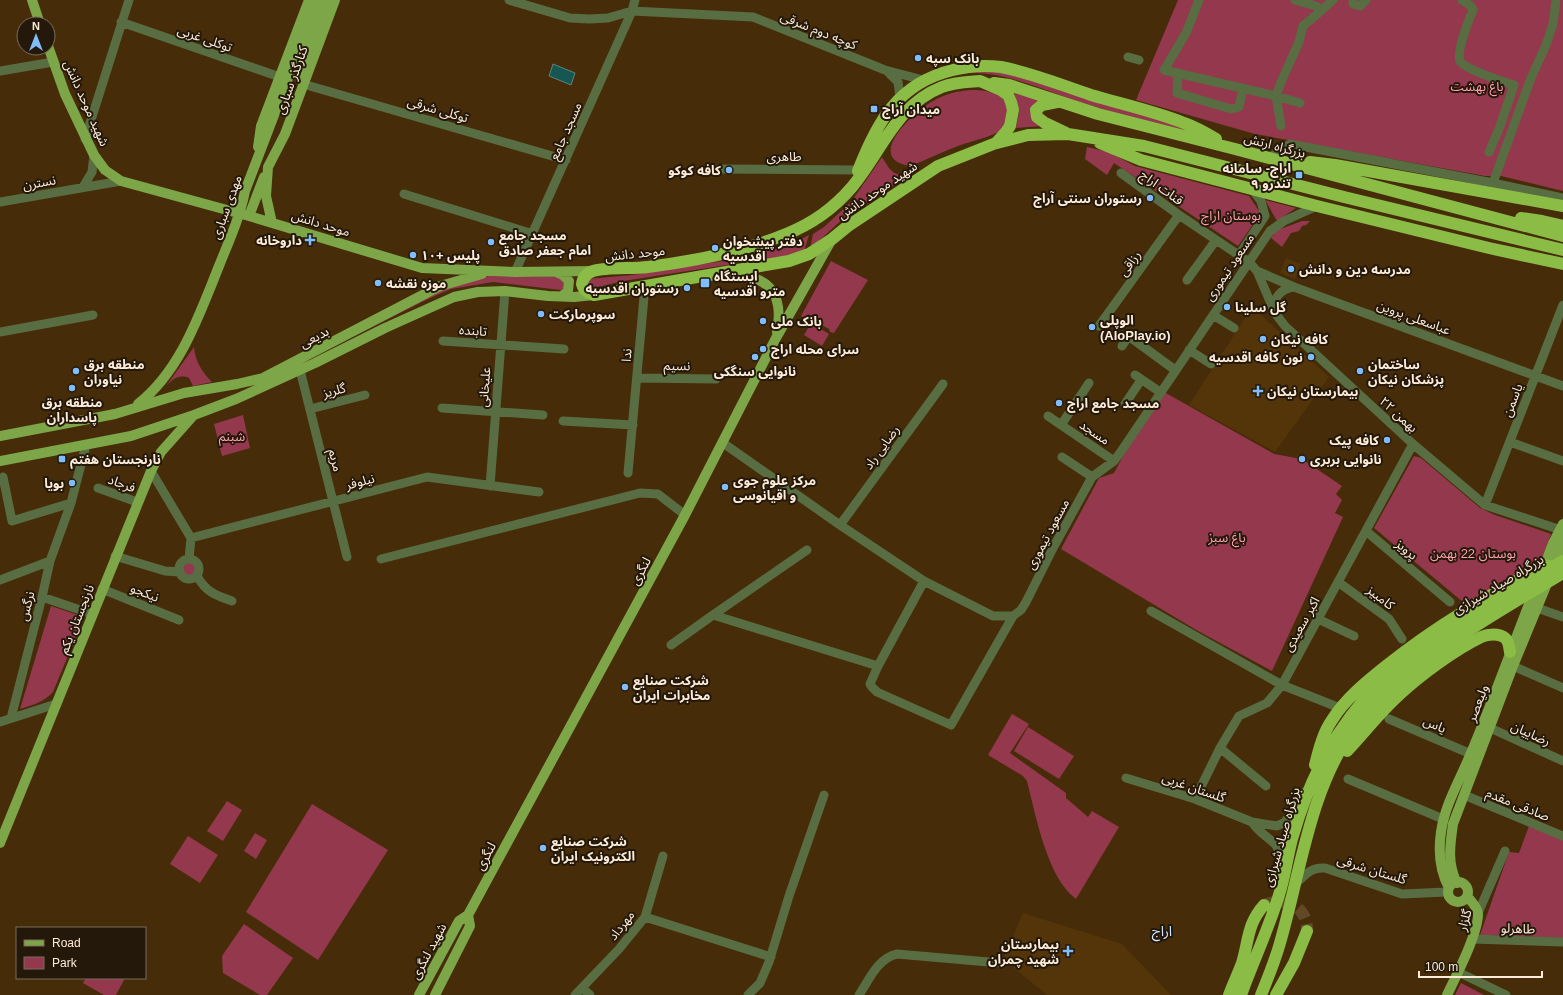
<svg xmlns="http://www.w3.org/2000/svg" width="1563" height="995" viewBox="0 0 1563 995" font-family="Helvetica,'Noto Sans Arabic',sans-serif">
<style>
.built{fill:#543509}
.green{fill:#94384d}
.water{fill:#175753;stroke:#5c847c}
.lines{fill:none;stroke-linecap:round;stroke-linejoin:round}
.highway-tunnel{stroke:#614928;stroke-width:12;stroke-dasharray:12 6;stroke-linecap:butt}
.minor{stroke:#586d41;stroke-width:9}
.major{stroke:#7ca647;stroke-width:10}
.highway{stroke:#8abc46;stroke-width:12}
.highway-bridge{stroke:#8abc46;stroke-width:12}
.poi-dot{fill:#80bdfa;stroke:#23180a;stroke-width:1.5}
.labels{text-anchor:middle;stroke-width:4;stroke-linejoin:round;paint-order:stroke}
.street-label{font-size:13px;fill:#fdecda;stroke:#23180a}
.poi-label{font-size:13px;font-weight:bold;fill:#fdecda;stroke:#23180a;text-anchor:start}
.park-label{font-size:13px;fill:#fd9faf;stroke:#23180a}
.neighbourhood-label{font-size:14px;fill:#d0e6fe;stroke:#23180a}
</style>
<rect width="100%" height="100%" fill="#462c09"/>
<path class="built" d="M1286 258 1301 264 1295 279 1280 273Z
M1252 307 1329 377 1275 452 1189 405Z
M1023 913 1122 944 1171 995H1047L1003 959Z"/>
<path class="green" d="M1178 0H1563V191L1501 176H1485L1255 134 1136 100Z
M1003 70 1166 122 1192 132C1154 123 1116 114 1080 102 1010 79 960 47 897 109L899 101 951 72Z
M971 90C983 90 1000 91 1006 104 1010 112 1007 124 1001 130 995 136 968 142 958 146 942 152 926 160 910 166 863 159 914 111 933 101 945 94 957 91 971 90Z
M1014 93 1040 100C1025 112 1030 114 1042 126L1016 128 1019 112Z
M1087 147 1109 152 1135 166 1249 196 1259 211V216L1238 246 1114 163 1107 175 1085 159Z
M882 157C892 174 895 178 915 172L871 199 847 215 810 249 813 234 824 227 851 202Z
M1265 200 1296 208 1277 221Z
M1302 221H1310L1306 225 1302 226 1299 231 1291 233 1282 247 1271 238 1275 231Z
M809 235 804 251 799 254 623 281 594 288H590L586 281 588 279 632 275 736 259 790 245Z
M831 261 868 280 834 333 830 332 829 329 811 319 809 321 801 316Z
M489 276 560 277 564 280V288L561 290 493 282 451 289 430 298 342 342C389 315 436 285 489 276Z
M811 323 829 334 822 346 804 335Z
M194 347C195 361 202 372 212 382L193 386 189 378C179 374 173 379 166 386Z
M1164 392 1274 454 1302 459 1342 486 1336 494 1342 500 1335 513 1343 517 1272 671 1198 631 1061 549 1099 478 1114 473 1122 458Z
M243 415 250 448 222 456 214 424Z
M1414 456 1421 458 1480 508 1495 515 1551 534 1538 568 1469 607 1374 528Z
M181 569a8 8 0 1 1 16 0a8 8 0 1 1-16 0Z
M51 606 84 617 53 692C44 702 33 705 20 709Z
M1012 714 1029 724 1010 753 1066 793V798L1088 817 1092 811 1119 827 1076 899C1072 896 1068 892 1065 888 1045 863 1035 813 1027 781L1023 776 988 755Z
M1028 727 1074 756 1059 779 1014 751Z
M227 801 242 810 223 841 207 831Z
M312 804 388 850 318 960 246 912Z
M1529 826 1563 840V938L1480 935 1509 852 1519 853Z
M255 833 267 840 256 859 244 851Z
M188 836 218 855 200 883 170 864Z
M244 924 293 958 267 995H260L223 973 222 956Z
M86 978H125L116 995H104L83 983Z
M1461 983 1484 995H1455Z"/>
<path class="water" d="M553 64 575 73 571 85 549 76Z"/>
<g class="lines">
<path class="highway-tunnel" d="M1264 905C1286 896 1308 907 1307 931"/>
<path class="minor" d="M509 0 570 18 589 19 608 18 632 11 753 17 885 70 923 80
M1199 0 1186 33 1164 70 1276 96 1281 126
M1295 0 1316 6 1322 10 1333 0
M1353 0V4L1360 6 1366 0
M1462 0 1471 6 1473 10C1469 19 1456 52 1460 61 1464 69 1504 82 1514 85L1499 129 1489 152
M121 22 280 77
M1128 57 1139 60
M0 71 53 62
M888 72 898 82 900 98
M1178 73 1177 93 1231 109 1239 107 1243 88
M303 84 566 160
M1300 103 1276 96 1281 82 1299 42 1303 26 1322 10
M85 139 129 0
M1269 158 1290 144 1493 183 1563 198
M710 169 858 170
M1121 173 1179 215 1249 262 1257 271 1275 313 1285 326 1413 444 1485 505 1561 530
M1493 183 1531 78 1546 45 1553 24 1556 0
M83 187 92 172 94 155
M404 194 533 234
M0 202 121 181
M1239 255 1265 216 1261 201 1252 189
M1257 271 1294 287 1563 386
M515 272 632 11 635 0
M1187 280 1216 240
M1275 310C1273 297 1281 289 1294 287
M1213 315 1234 328
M1099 326 1179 215
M0 332 93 315
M443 341 564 349
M1122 346 1128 337H1130L1175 370
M1189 350 1211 364
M300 370 347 557
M1135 375 1160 392
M637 378 716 379
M1125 404 1141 380
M442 408 543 415
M310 409 365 395
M1048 416 1114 461
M563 421 633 425
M1061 425 1089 383
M1510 442 1563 461
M723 443 840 525 924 581 993 616H1013L1021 610 1026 602 1053 548 1092 477 1114 461 1120 453 1270 231 1284 221 1317 206
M1062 457 1092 477
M151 471 191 538 189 559
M628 473 645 286
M3 477 12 521 71 503
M490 486 505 291
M98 488 137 502
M1485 505 1563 305
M840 525 943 384
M1366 531 1450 602
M191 538 427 477 539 492
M807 550 713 615 878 666 924 581
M115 556 165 571 180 572
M381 559 640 493 658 494 685 515
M179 569a10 10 0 1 1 20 0a10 10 0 1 1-20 0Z
M197 576C206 592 215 595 232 601
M0 580 50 561
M1338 582 1389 619 1402 639
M102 589 179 620
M42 597 92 614
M1537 608 1563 617
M1151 611 1282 685 1335 706
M1318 619 1354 636
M671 645 713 615
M878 666 870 684 872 687 877 692 951 725 1013 616
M1513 666 1563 688
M11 718 42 597 50 561 71 503 86 445
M1389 719 1471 754
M0 722 56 704
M1490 728 1563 761
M1220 748 1266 786
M1126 778 1195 799 1252 822 1277 826 1285 822 1305 792
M1348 779 1443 819
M1464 795 1563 836
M1195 799 1220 748 1239 716 1267 703 1282 685 1413 444
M1252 822C1259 833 1267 836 1275 844 1283 853 1280 871 1278 882
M1295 884C1306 875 1310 867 1325 868L1402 894 1447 892
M1478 913 1505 851
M645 917 771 957
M1472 939 1563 942
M1458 972 1506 995
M582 988 590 995
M575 995 619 949 645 917 663 856
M748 995 760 983 769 962 789 896 824 795
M859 995C869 980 878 958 897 954L1000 963"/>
<path class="major" d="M32 0 40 24
M48 46 65 94 94 155 105 170 121 181 249 216 422 268 515 272 594 271
M299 77 327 0
M258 147 261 126 309 0
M249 216 264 177
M272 223 266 196 268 167 285 134 335 0
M556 272 563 275 569 281 568 291 562 296
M722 276C732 277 746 276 756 279 779 287 781 311 777 332
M138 404C181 370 199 315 219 266 229 241 240 217 245 191L318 0
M0 436 115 414 184 393 237 384 263 378 440 286 482 274
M0 461 131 436 194 415 236 399 315 363 385 328 454 297 478 292 505 291 548 296 574 297 594 295
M1542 572 1553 543 1563 524
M0 843 151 471 161 452 193 416
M1448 892a10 10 0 1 1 20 0a10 10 0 1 1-20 0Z
M1457 883C1447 864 1450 845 1453 824L1513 666 1562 547 1561 530
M1449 888C1440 871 1438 852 1441 832 1445 804 1460 780 1471 753 1494 698 1514 642 1536 586
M419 995 459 921 468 915 685 515 776 338 832 239
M435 995 470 926 468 915
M1447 995C1456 976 1478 934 1478 914 1478 908 1471 901 1467 896"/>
<path class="highway" d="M980 81 1001 90 1008 95 1011 102 1013 110 1010 126 1006 132 996 143 938 166 848 226 832 239 809 254 789 261 594 295C588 293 584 291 582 284 583 277 587 273 593 271 607 267 632 269 648 267 694 261 743 252 786 234 812 224 834 208 852 187 882 151 896 105 942 87 954 82 968 82 980 81Z
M994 83 1009 85 1098 114 1235 149 1563 236
M1057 102 1042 105 1036 110 1037 117 1045 123 1066 133
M997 143 1028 135 1068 134 1144 146 1344 197 1563 250
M1100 143 1141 160 1317 206 1489 248 1563 264
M1310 162 1335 165 1563 206
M858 171C877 122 898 83 953 70 969 66 984 65 1001 67 1032 73 1061 85 1091 95 1121 104 1154 111 1184 123 1195 127 1206 133 1216 139
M1521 218 1542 221 1563 226
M1347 751C1365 732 1380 712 1399 695 1420 675 1456 649 1481 637 1488 634 1499 633 1505 638 1509 641 1509 647 1510 652
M1315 765C1319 749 1323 733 1332 720 1345 699 1366 682 1386 666 1437 625 1488 596 1545 565L1554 567
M1229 995C1233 984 1238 974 1242 963 1249 940 1247 924 1264 905
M1241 995C1253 962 1268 930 1279 895 1285 877 1287 858 1292 839 1310 776 1336 727 1382 680
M1261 995C1268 978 1275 961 1280 943 1301 871 1309 791 1354 728 1365 714 1378 700 1391 687
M1276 995 1294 963 1307 931"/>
<path class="highway-bridge" d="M1382 680 1466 620 1563 561
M1391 687C1444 643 1504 608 1563 573"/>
</g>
<g class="poi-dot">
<circle cx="918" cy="58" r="4"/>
<rect x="870" y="105" width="8" height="8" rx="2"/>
<circle cx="729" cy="170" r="4"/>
<rect x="1295" y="171" width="8" height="8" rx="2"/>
<circle cx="1150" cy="198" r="4"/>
<path d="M308 234h4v4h4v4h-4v4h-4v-4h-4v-4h4z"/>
<circle cx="491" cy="242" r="4"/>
<circle cx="715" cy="248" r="4"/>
<circle cx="413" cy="255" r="4"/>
<circle cx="1291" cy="269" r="4"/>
<circle cx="378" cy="283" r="4"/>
<rect x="700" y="278" width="10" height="10" rx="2"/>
<circle cx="687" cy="288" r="4"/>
<circle cx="1227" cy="307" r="4"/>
<circle cx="541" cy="314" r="4"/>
<circle cx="763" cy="321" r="4"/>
<circle cx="1092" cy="327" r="4"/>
<circle cx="1263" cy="339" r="4"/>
<circle cx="763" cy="349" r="4"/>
<circle cx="755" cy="357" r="4"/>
<circle cx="1311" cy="357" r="4"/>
<circle cx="76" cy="371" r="4"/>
<circle cx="1360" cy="371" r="4"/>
<circle cx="72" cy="388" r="4"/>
<path d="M1256 385h4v4h4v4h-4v4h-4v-4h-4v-4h4z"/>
<circle cx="1059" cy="403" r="4"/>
<circle cx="1387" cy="440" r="4"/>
<rect x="58" y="455" width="8" height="8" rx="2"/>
<circle cx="1302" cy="459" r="4"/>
<circle cx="72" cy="483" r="4"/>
<circle cx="725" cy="487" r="4"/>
<circle cx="625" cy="687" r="4"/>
<circle cx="543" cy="848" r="4"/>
<path d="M1066 945h4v4h4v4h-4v4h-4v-4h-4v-4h4z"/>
</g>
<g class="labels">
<g class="street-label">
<text transform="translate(819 30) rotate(22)" y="5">کوچه دوم شرقی</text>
<text transform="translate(205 38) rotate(19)" y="5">توکلی غربی</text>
<text transform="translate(291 80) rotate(-70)" y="5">کنارگذر سباری</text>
<text transform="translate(87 103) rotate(66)" y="5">شهید موحد دانش</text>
<text transform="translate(438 109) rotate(16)" y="5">توکلی شرقی</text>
<text transform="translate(565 131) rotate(-66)" y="5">مسجد جامع</text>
<text transform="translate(1275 145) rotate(15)" y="5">بزرگراه ارتش</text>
<text x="784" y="161">طاهری</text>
<text transform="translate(39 182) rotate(-10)" y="5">نسترن</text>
<text transform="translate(1162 187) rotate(36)" y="5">قنات اراج</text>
<text transform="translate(877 190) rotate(-34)" y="5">شهید موحد دانش</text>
<text transform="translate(226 207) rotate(-70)" y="5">مهدی سباری</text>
<text transform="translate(321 223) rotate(17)" y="5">موحد دانش</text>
<text transform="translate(635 253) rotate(-6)" y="5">موحد دانش</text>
<text transform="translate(1129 263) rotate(-54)" y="5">رزاقی</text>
<text transform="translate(1229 267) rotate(-56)" y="5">مسعود تیموری</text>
<text transform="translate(1414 317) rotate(20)" y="5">عباسعلی پروین</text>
<text transform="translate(473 330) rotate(4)" y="5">تابنده</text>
<text transform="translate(314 337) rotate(-28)" y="5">بدیعی</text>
<text transform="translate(626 355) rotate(-85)" y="5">ندا</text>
<text transform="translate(677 365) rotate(1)" y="5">نسیم</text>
<text transform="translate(484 387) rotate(-86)" y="5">علیخانی</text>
<text transform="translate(334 390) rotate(-14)" y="5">گلریز</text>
<text transform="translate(1512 400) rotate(-69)" y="5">یاسمن</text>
<text transform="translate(1399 414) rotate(42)" y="5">۲۲ بهمن</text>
<text transform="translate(1095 432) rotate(34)" y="5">مسجد</text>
<text transform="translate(881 447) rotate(-54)" y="5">رضایی راد</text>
<text transform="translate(336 460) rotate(76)" y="5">مریم</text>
<text transform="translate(360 481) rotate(-15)" y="5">نیلوفر</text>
<text transform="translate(122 483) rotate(20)" y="5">فرجاد</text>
<text transform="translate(1047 534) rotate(-62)" y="5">مسعود تیموری</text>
<text transform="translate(1407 549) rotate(40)" y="5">پرویز</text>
<text transform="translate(640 571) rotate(-62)" y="5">لنگری</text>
<text transform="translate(1498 584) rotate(-31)" y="5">بزرگراه صیاد شیرازی</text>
<text transform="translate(145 592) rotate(22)" y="5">نیکجو</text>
<text transform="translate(1381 597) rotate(38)" y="5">کامبیز</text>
<text transform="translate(26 606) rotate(-76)" y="5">نرگس</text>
<text transform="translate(76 619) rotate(-68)" y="5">نارنجستان یکم</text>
<text transform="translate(1301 624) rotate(-61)" y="5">اکبر سعیدی</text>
<text transform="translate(1477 703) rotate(-69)" y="5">ولیعصر</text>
<text transform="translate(1435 724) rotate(23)" y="5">یاس</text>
<text transform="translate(1531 733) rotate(24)" y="5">رضاییان</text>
<text transform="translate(1194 787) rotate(19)" y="5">گلستان غربی</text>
<text transform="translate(1518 804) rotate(22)" y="5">صادقی مقدم</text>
<text transform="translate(1281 837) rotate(-74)" y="5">بزرگراه صیاد شیرازی</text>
<text transform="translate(485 856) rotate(-62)" y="5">لنگری</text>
<text transform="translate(1372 869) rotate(17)" y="5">گلستان شرقی</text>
<text transform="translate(1464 920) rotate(-74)" y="5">گلزار</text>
<text transform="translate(621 925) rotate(-52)" y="5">مهرداد</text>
<text transform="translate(1518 928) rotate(2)" y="5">طاهرلو</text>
<text transform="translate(428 951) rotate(-62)" y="5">شهید لنگری</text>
</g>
<g class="poi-label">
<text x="926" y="63">بانک سپه</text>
<text x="882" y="114">میدان آراج</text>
<text x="1291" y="173" text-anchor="end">اراج- سامانه<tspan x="1291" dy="15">۹ تندرو</tspan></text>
<text x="721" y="175" text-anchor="end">کافه کوکو</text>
<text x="1142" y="203" text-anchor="end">رستوران سنتی آراج</text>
<text x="499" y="240">مسجد جامع<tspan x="499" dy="15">امام جعفر صادق</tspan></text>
<text x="302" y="245" text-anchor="end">داروخانه</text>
<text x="723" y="246">دفتر پیشخوان<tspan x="723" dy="15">اقدسیه</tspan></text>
<text x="421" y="260">پلیس +۱۰</text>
<text x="1299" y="274">مدرسه دین و دانش</text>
<text x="714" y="281">ایستگاه<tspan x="714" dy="15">مترو اقدسیه</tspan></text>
<text x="386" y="288">موزه نقشه</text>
<text x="679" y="293" text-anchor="end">رستوران اقدسیه</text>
<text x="1235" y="312">گل سلینا</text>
<text x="549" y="319">سوپرمارکت</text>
<text x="1100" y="325">الوپلی<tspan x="1100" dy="15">(AloPlay.io)</tspan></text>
<text x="771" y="326">بانک ملی</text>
<text x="1271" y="344">کافه نیکان</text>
<text x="771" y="354">سرای محله اراج</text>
<text x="1303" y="362" text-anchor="end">نون کافه اقدسیه</text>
<text x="84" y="369">منطقه برق<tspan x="84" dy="15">نیاوران</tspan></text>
<text x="1368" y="369">ساختمان<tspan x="1368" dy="15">پزشکان نیکان</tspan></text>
<text x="755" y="376" text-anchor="middle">نانوایی سنگکی</text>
<text x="1267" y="396">بیمارستان نیکان</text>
<text x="72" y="407" text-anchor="middle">منطقه برق<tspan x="72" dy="15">پاسداران</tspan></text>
<text x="1067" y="408">مسجد جامع اراج</text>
<text x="1379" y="445" text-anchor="end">کافه پیک</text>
<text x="70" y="464">نارنجستان هفتم</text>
<text x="1310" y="464">نانوایی بربری</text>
<text x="733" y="485">مرکز علوم جوی<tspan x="733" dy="15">و اقیانوسی</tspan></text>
<text x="64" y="488" text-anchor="end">بویا</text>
<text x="633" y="685">شرکت صنایع<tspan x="633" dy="15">مخابرات ایران</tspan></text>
<text x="551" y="846">شرکت صنایع<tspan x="551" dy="15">الکترونیک ایران</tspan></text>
<text x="1059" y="949" text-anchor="end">بیمارستان<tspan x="1059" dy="15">شهید چمران</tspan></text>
</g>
<g class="park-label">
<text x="1477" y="91">باغ بهشت</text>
<text x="1231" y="220">بوستان اراج</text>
<text x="232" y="441">شبنم</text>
<text x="1227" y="542">باغ سبز</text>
<text x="1473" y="558">بوستان 22 بهمن</text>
</g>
<g class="neighbourhood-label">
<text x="1162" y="936">اراج</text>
</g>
</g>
<rect x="16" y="927" width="130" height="52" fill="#23180a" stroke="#7a6d5d"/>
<rect x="24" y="940" width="20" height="6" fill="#7ca647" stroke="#7a6d5d"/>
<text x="52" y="947" font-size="12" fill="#fdecda">Road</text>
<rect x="24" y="957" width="20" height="12" fill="#94384d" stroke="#7a6d5d"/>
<text x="52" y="967" font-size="12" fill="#fdecda">Park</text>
<g transform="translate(36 36)"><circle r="19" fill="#23180a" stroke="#7a6d5d"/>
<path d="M0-3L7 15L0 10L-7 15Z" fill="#80bdfa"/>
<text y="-6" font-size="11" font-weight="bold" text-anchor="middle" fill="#fdecda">N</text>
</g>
<path d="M1419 971v6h123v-6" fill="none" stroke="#fdecda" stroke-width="2"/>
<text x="1425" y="971" font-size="12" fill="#fdecda" stroke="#23180a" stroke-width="3" paint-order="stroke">100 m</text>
</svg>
